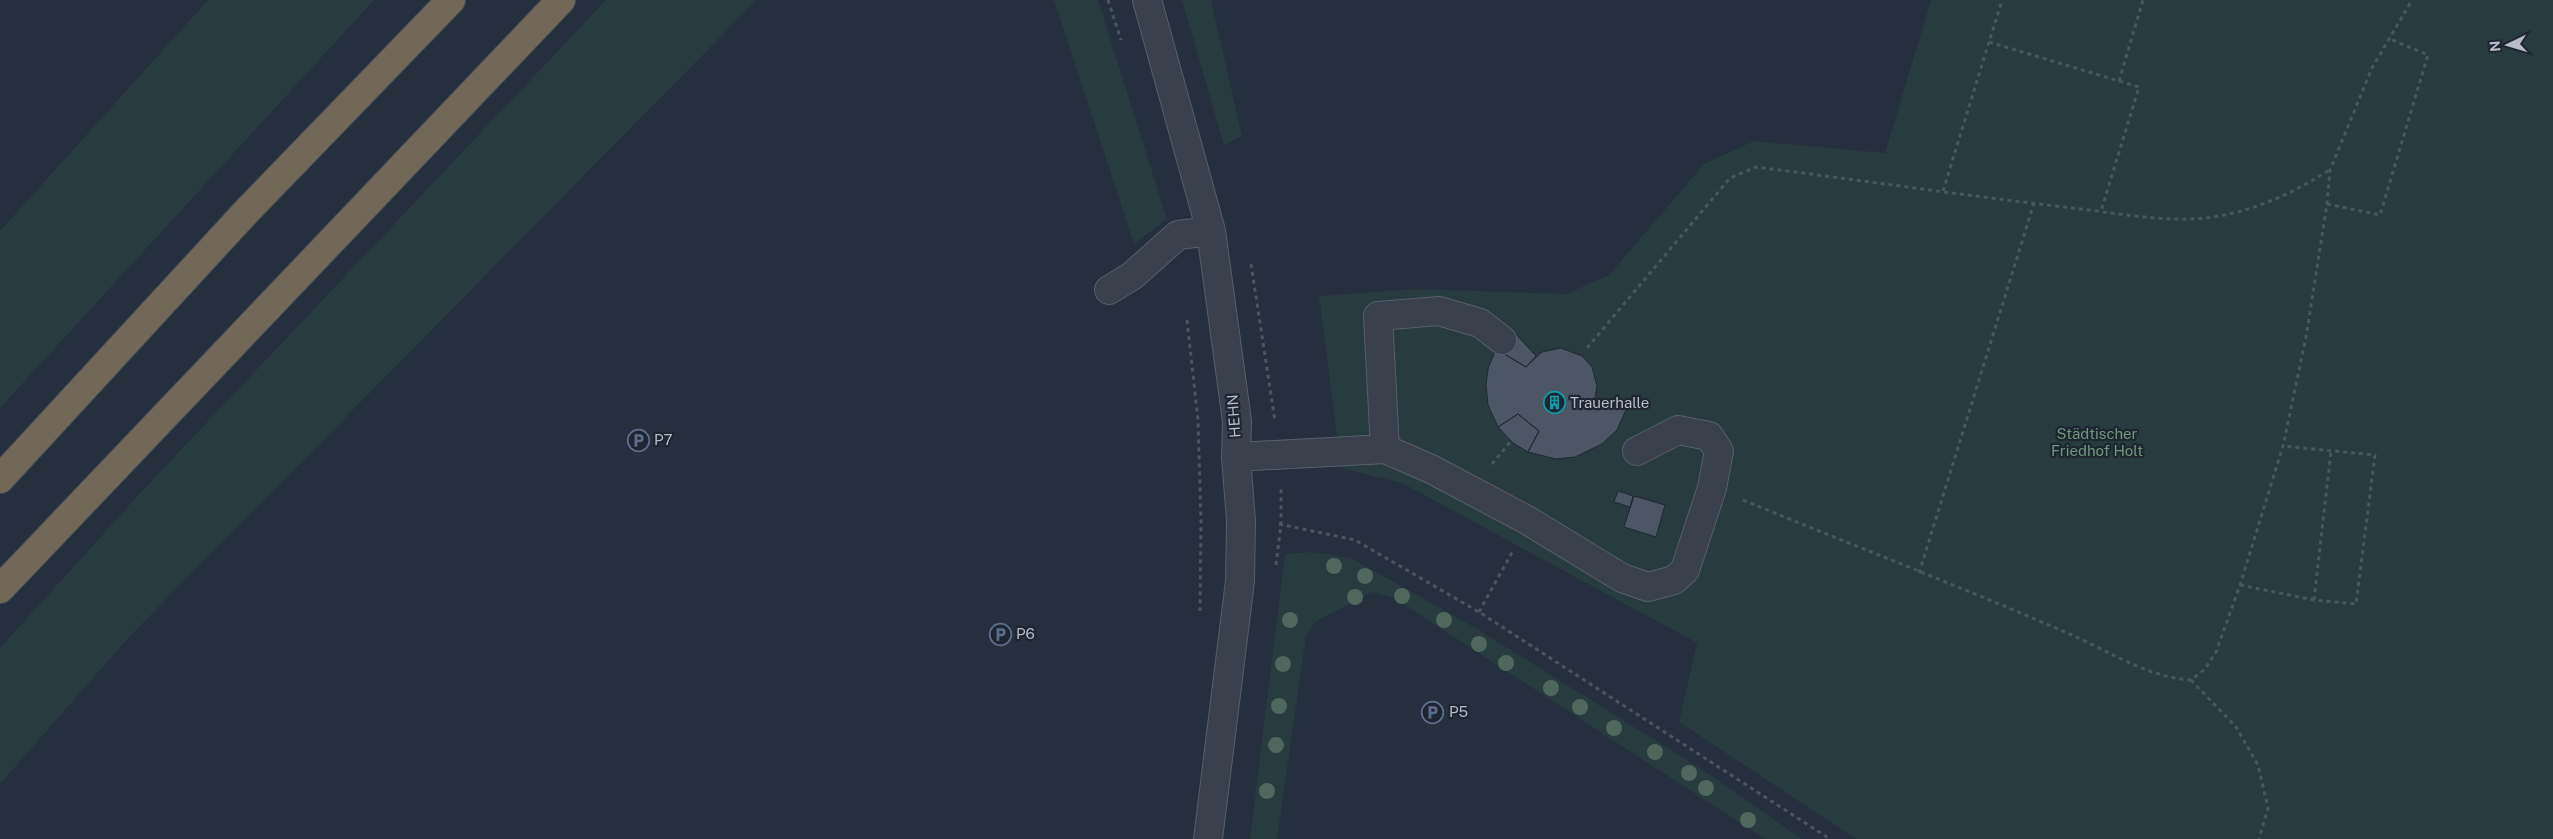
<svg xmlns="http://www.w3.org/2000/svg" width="2553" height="839" viewBox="0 0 2553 839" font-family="'Public Sans',sans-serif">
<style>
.green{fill:#283b3e}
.building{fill:#4c5665;stroke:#212834}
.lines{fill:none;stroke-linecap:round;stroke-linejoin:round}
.minor-casing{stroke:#585f6b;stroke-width:30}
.highway-casing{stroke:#454c58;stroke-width:30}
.path{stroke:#46585b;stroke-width:3;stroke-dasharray:4 4;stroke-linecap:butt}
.minor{stroke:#3a414d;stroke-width:28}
.highway{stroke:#726857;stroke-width:28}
.tree{fill:#4e685e}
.labels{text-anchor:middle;stroke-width:4.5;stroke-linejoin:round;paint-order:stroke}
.poi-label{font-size:15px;fill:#b6bcc8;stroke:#1f2632;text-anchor:start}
.street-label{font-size:15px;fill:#b6bcc8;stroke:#1f2632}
.park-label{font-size:15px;fill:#6f9779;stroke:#1f2632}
</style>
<rect width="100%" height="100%" fill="#262f3d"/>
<path class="green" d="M208 0H374L0 408V231Z
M606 0H757L130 636 0 784V648L142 491Z
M1054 0H1098L1167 219 1134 244Z
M1182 0H1211L1242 136 1224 145Z
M1931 0H2553V839H1856L1679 722 1697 643 1402 483 1341 468 1319 296 1417 289 1566 294 1609 275 1704 164 1754 141 1885 153Z
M1312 552 1351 558 1474 627 1703 770 1802 839H1765L1394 598 1372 592 1315 622 1306 636 1277 839H1250L1285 554Z"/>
<path class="building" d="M1513 331 1536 356 1526 367 1496 349Z
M1561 348 1582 356 1592 367 1597 386 1595 398 1602 401 1603 398 1628 405 1617 430 1602 444 1575 457 1556 459 1528 452 1539 431 1518 414 1498 427 1488 405 1486 385 1488 369 1496 349 1526 367 1542 352Z
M1518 414 1539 431 1528 452 1513 443 1498 427Z
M1618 491 1633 496 1630 507 1614 502Z
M1634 496 1665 505 1656 537 1624 527Z"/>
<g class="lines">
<defs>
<path id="minor" d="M1147 0 1211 231 1237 421 1236 457 1241 521 1240 581 1208 839
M1109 290 1132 276 1178 235 1211 231
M1385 449 1378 316 1439 311 1480 323 1502 340
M1236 457 1385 449 1431 469 1527 520 1622 578 1648 587 1674 580 1685 570 1712 488 1719 451 1709 436 1678 430 1637 451"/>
<path id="highway" d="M0 479 245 213 451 0
M0 589 561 0"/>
</defs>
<use href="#minor" class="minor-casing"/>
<use href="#highway" class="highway-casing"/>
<path class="path" d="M1108 0 1121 40
M1989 42 2139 87 2101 211
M2119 81 2143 0
M1943 191 2002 0
M2327 204 2380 215 2428 55 2390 39
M1251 264 1275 421
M1187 320 1198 420 1201 521 1200 611
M1587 348 1730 178 1756 167C1859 180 1961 195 2064 207 2112 212 2166 224 2214 217 2256 210 2294 193 2329 170
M1492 464 1511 441
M1743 500C1850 544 1959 586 2065 632 2106 649 2145 677 2191 680L2205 669 2216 652 2240 585 2283 446 2306 337 2327 204 2330 170 2372 68 2412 0
M1279 524 1355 540 1479 612 1830 839
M1276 565 1281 524V487
M1919 573 2034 203
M2240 585 2314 600 2356 604 2375 455 2283 446
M2314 600 2331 451
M1479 612 1514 549
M2191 680 2236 727 2258 765 2268 808 2259 839"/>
<use href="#minor" class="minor"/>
<use href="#highway" class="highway"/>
</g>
<g class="tree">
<circle cx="1334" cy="566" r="8"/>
<circle cx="1365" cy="576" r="8"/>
<circle cx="1402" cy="596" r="8"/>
<circle cx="1355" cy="597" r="8"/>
<circle cx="1290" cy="620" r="8"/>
<circle cx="1444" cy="620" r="8"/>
<circle cx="1479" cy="644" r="8"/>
<circle cx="1506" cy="663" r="8"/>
<circle cx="1283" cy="664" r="8"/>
<circle cx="1551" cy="688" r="8"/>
<circle cx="1279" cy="706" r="8"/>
<circle cx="1580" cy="707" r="8"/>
<circle cx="1614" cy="728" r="8"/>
<circle cx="1276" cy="745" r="8"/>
<circle cx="1655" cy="752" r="8"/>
<circle cx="1689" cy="773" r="8"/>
<circle cx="1706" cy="788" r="8"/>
<circle cx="1267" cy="791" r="8"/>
<circle cx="1748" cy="820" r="8"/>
</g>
<defs>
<symbol id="building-ring" viewBox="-11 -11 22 22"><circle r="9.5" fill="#1f2632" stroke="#0f9aa8" stroke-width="1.5"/><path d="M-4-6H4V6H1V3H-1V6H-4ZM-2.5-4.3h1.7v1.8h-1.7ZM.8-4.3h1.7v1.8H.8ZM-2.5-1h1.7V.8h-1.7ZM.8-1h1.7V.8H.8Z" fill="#0f9aa8"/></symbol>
<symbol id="parking-ring" viewBox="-11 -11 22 22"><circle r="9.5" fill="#1f2632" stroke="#5c6f8a" stroke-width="1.5"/><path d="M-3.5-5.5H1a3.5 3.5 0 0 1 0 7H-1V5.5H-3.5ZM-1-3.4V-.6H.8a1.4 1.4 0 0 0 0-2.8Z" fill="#5c6f8a"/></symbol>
</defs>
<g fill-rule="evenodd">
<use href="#building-ring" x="1542" y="390" width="25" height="25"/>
<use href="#parking-ring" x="626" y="428" width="25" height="25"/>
<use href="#parking-ring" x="988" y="622" width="25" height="25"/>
<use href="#parking-ring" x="1420" y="700" width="25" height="25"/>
</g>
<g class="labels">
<g class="poi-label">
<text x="1570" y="408">Trauerhalle</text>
<text x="654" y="445">P7</text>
<text x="1016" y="639">P6</text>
<text x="1449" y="717">P5</text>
</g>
<g class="street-label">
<text transform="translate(1234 416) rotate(-94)" y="5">HEHN</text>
</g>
<g class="park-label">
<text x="2097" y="439">Städtischer<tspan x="2097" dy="17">Friedhof Holt</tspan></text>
</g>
</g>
<g transform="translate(2508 45) rotate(265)" stroke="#1f2632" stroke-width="4" paint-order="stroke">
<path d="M0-4L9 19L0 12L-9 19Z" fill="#b6bcc8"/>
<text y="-8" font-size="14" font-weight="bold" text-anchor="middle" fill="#b6bcc8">N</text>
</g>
</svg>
